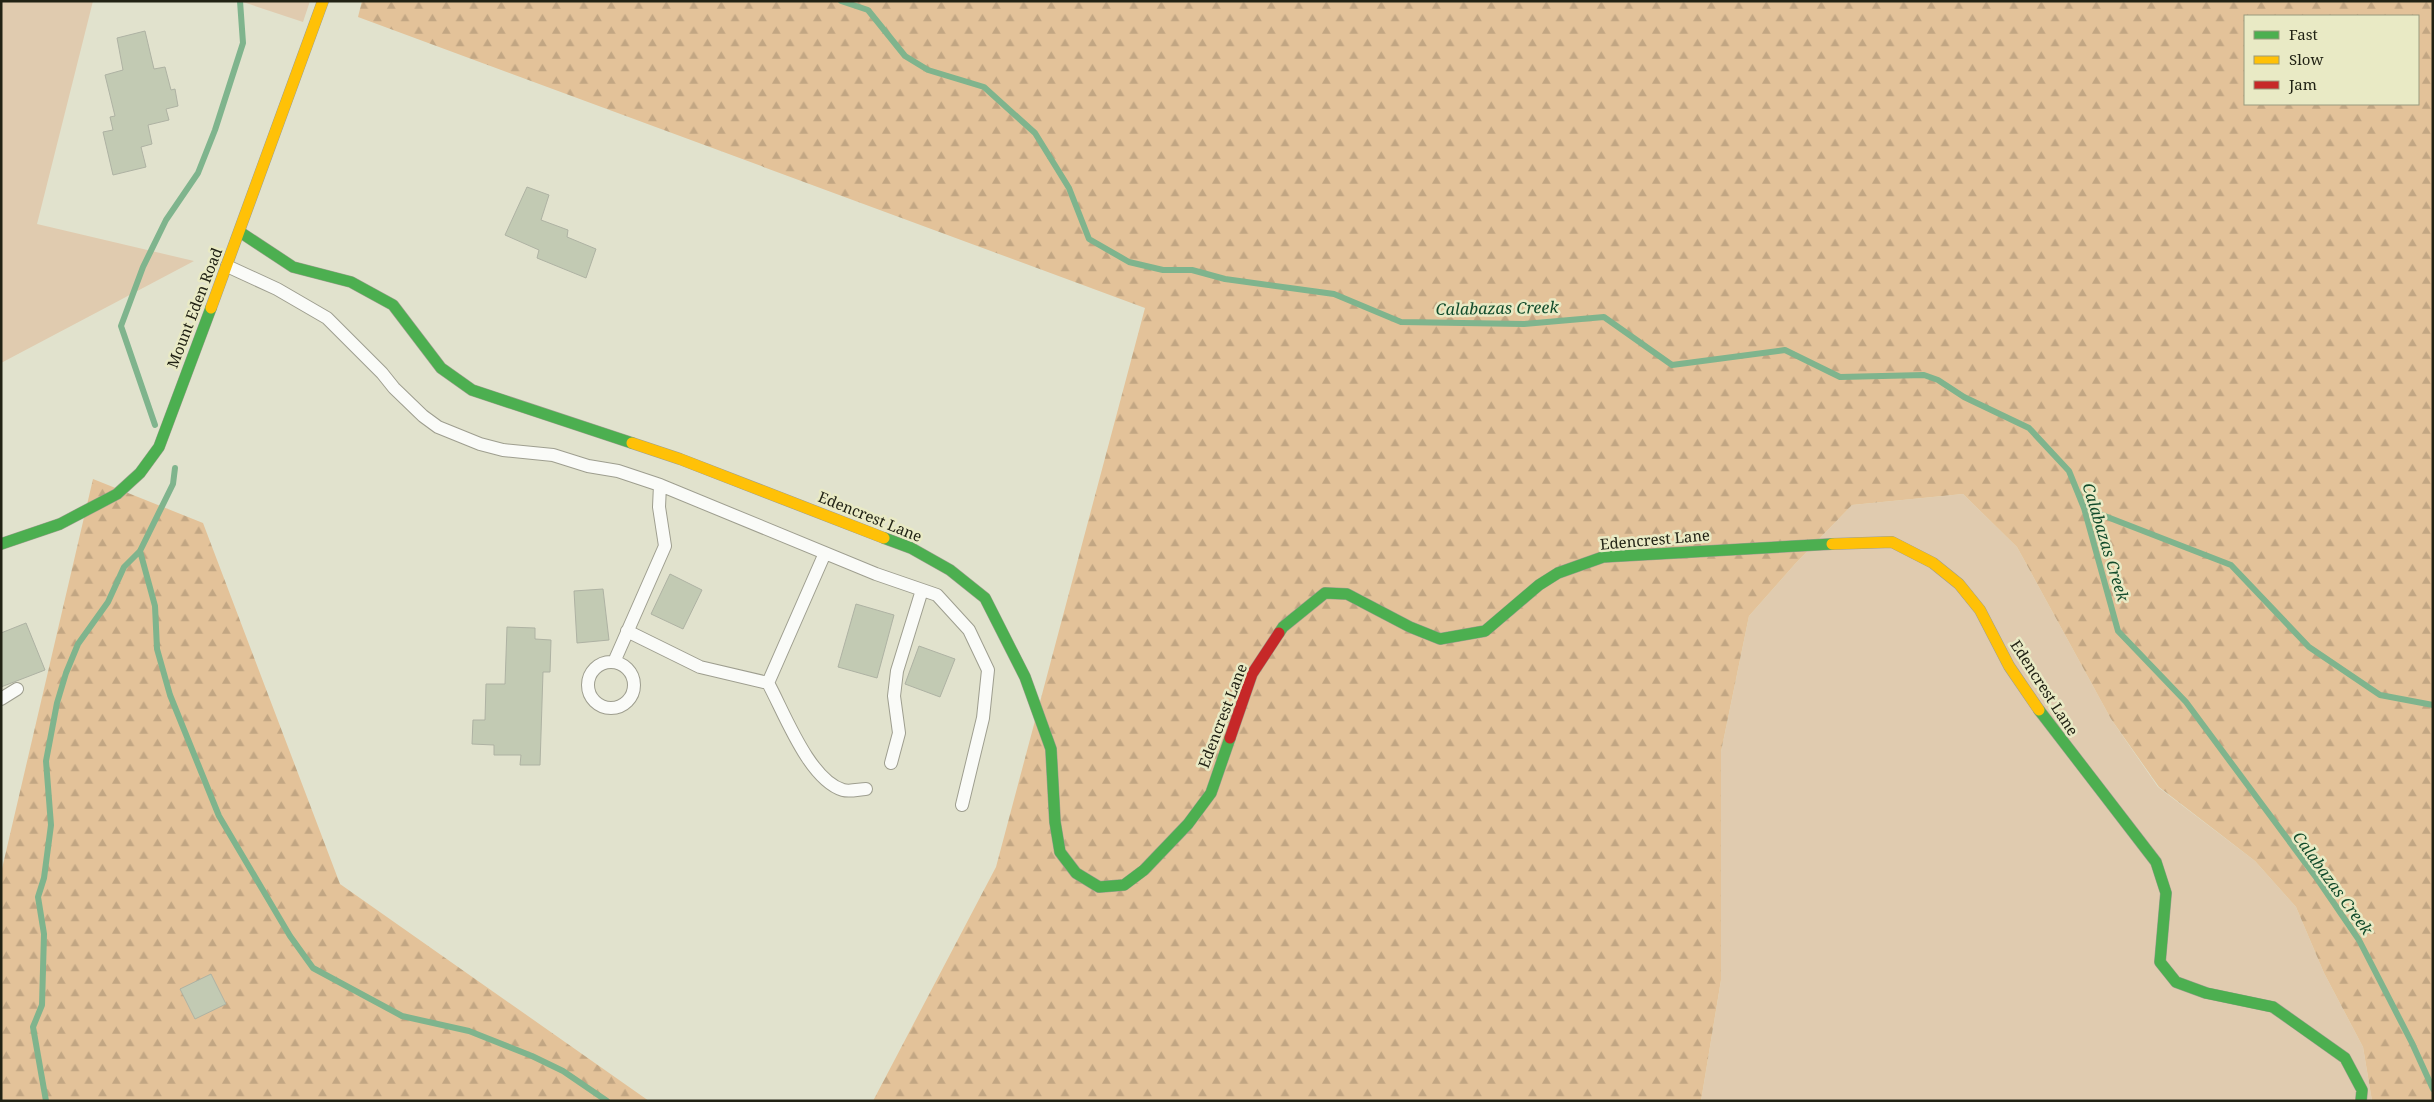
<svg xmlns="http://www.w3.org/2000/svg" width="2434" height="1102" viewBox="0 0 2434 1102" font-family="'Noto Serif',serif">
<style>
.grass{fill:#e0cbaf}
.forest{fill:url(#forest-firs);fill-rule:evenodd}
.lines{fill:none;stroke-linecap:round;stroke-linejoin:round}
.stream{stroke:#7fb48d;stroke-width:6}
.building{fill:#c2cab3;stroke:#aeb2a3}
.lane-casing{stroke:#9e9e8f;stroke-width:14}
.fast-casing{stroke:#9e9e8f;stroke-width:12}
.slow-casing{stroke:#9e9e8f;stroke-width:12}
.jam-casing{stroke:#9e9e8f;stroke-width:12}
.lane{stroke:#fafbf8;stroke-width:12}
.fast{stroke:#4caf50;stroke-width:11}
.slow{stroke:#ffc107;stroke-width:11}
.jam{stroke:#c62828;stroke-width:11}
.labels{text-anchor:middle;stroke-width:5;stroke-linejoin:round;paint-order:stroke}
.street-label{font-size:15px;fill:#212214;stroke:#e9eac5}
.water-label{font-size:16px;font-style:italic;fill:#114b2b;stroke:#e9eac5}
</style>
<defs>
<pattern id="forest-firs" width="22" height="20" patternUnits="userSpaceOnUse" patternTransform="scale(1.25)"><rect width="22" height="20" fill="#e3c299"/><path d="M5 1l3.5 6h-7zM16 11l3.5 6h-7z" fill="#c2a683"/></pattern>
</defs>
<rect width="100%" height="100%" fill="#e1e2cd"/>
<path class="grass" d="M1 1H93L37 224 194 261 1 363Z
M240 1H310L303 22Z
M1963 494 2017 547 2111 719 2158 787 2255 861 2296 907 2324 973 2363 1047 2372 1101H1701L1721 980V752L1749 616 1795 564 1852 505Z"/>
<path class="forest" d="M362 1H2433V1101H2372L2363 1047 2324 973 2296 907 2255 861 2159 787 2111 719 2017 547 1963 494 1852 505 1795 564 1749 616 1721 752V980L1701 1101H873L996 867 1145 308 358 17ZM2245 16H2418V104H2245Z
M93 479 203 523 340 884 649 1101H1V873Z"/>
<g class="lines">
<path class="stream" d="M841 1 868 10 905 56 928 70 984 87 1035 133 1069 188 1089 239 1129 262 1163 270H1192L1225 279 1334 294 1401 322 1524 324 1604 317 1672 365 1785 350 1840 377 1924 375 1938 380 1964 397 2029 428 2069 471 2084 508 2118 631 2186 702 2318 880 2359 940 2412 1043 2433 1089
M155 425 121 326 143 267 166 220 198 173 215 130 243 43 240 1
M2084 508 2231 565 2309 647 2380 695 2433 705
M140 551 155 606 157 649 170 695 219 816 290 936 313 968 402 1016 469 1031 532 1056 563 1071 607 1101
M46 1101 33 1027 42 1005 44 934 38 897 44 878 51 825 46 761 57 703 66 673 78 644 108 602 124 567 140 551 173 484 175 468"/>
</g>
<path class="building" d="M145 31 154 69 165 67 171 90 175 89 178 106 166 109 169 120 148 125 152 144 141 147 146 167 113 175 103 132 113 130 110 117 115 116 105 75 123 70 117 38Z
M527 187 549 195 541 220 568 230 567 237 596 249 586 278 537 258 539 250 505 235Z
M670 574 702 590 683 629 651 614Z
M603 589 609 640 577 643 574 591Z
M856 604 894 615 877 678 838 667Z
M26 623 45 670 1 687V633Z
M507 627 535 628V639L551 640 550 672H543L540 765H520L521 755H494V745L472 744 473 720H485L486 684H505Z
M919 646 955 659 940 697 905 684Z
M211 974 226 1004 195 1019 180 989Z"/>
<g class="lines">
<defs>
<path id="lane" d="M227 266 277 289 327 318 382 373 394 388 423 416 438 427 480 444 503 450 553 455 588 466 618 471 660 485 659 507 665 546 614 662
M660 485 876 574 937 595 969 630 988 670 983 718 962 805
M627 631 700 667 768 683C784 712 809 780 843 790 850 792 860 789 866 789
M588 685a23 23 0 1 1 46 0a23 23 0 1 1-46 0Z
M768 683 825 553
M1 699 17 689
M891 763 899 733 894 696 897 671 922 590"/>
<path id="fast" d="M240 232 293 267 351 282 393 305 441 368 472 390 632 443
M884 538 911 548 950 570 985 598 1025 677 1051 749 1055 822 1060 852 1076 873 1099 887 1124 885 1144 870 1188 824 1211 793 1230 738
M1 544 60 524 117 494 140 473 159 447 211 308
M1279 633 1283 627 1325 593 1347 594 1410 627 1440 639 1485 631 1539 585 1558 573 1603 557 1832 544
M2039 710 2156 862 2166 893 2160 962 2176 982 2206 993 2273 1007 2345 1058 2362 1090 2361 1101"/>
<path id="slow" d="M211 308 323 1
M632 443 680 459 884 538
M1832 544 1892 542 1933 563 1959 584 1980 610 2009 666 2039 710"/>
<path id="jam" d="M1230 738 1252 674 1279 633"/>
</defs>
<use href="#lane" class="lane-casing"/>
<use href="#fast" class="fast-casing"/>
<use href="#slow" class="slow-casing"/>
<use href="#jam" class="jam-casing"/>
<use href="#lane" class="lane"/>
<use href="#fast" class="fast"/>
<use href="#slow" class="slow"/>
<use href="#jam" class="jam"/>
</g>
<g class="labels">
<g class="street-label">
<text transform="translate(195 308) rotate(-69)" y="5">Mount Eden Road</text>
<text transform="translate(870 517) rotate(22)" y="5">Edencrest Lane</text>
<text transform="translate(1655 540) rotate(-5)" y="5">Edencrest Lane</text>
<text transform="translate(2044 688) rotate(57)" y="5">Edencrest Lane</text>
<text transform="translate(1223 716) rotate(-69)" y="5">Edencrest Lane</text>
</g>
<g class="water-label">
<text transform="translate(1497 308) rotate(-1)" y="6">Calabazas Creek</text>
<text transform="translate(2106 542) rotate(73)" y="6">Calabazas Creek</text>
<text transform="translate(2333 883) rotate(54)" y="6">Calabazas Creek</text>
</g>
</g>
<rect width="2434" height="1102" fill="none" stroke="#212214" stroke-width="5"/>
<rect x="2244" y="15" width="175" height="90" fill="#e9eac5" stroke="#999a7e"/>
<rect x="2254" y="31" width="25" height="8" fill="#4caf50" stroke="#999a7e"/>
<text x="2289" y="40" font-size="15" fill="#212214">Fast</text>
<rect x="2254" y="56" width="25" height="8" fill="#ffc107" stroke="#999a7e"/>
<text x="2289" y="65" font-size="15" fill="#212214">Slow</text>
<rect x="2254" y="81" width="25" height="8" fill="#c62828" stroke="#999a7e"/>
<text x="2289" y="90" font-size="15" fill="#212214">Jam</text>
</svg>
